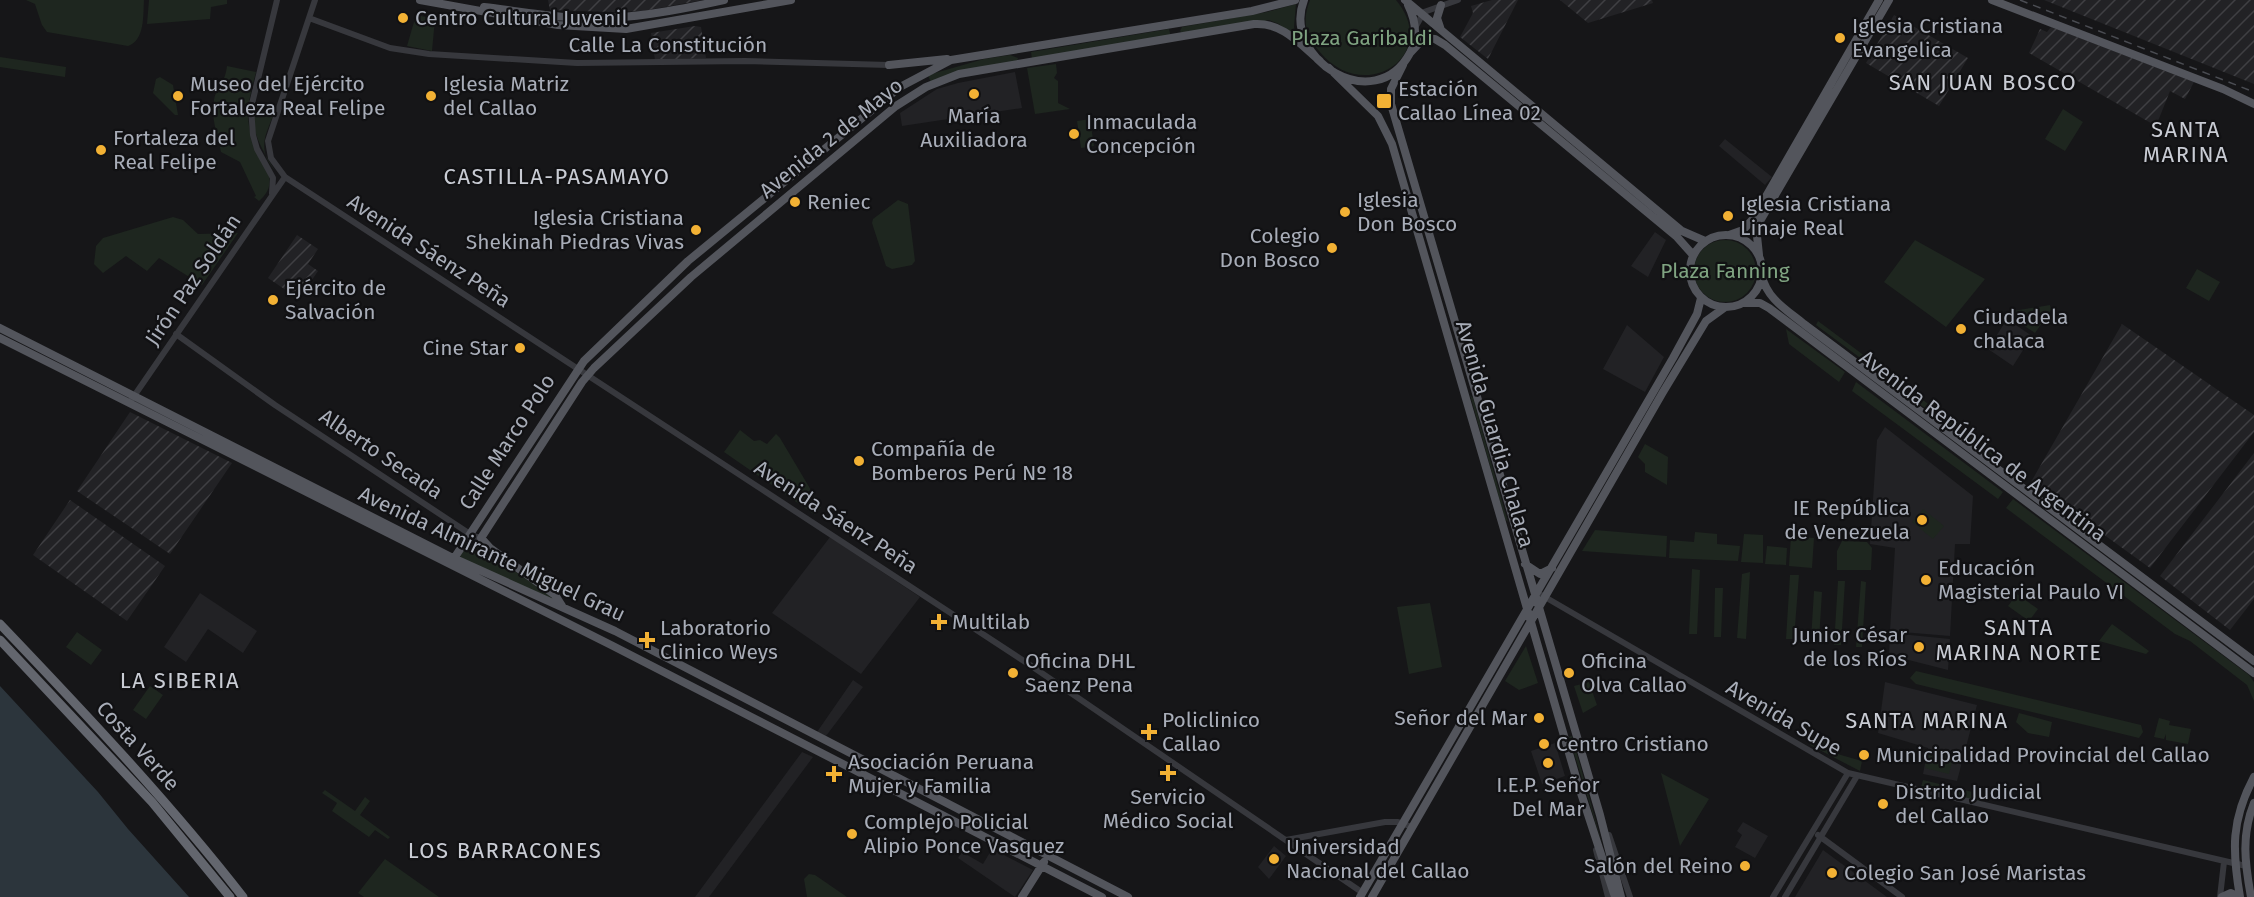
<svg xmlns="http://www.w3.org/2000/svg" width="2254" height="897" viewBox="0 0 2254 897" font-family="'Fira Sans',sans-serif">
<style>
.built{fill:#222225}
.industrial{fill:url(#industrial-furrows)}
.green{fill:#1e261f}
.water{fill:#2c353c}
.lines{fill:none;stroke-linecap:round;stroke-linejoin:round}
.minor{stroke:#37383d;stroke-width:6}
.major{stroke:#53555c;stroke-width:8}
.highway{stroke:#63666e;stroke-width:9}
.rail{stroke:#4a4c52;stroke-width:1.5;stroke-dasharray:8 6;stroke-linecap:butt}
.poi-dot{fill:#f2b134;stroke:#111113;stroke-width:2}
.labels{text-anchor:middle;stroke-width:4.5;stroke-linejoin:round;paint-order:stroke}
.poi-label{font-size:21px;fill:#a8adb8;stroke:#111113;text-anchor:start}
.park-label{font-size:21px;fill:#7fa381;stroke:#111113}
.street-label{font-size:21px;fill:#a8adb8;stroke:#111113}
.neighbourhood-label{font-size:22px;letter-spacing:1.5px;fill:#c9ccd4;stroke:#111113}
</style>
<defs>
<pattern id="industrial-furrows" width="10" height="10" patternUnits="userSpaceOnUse" patternTransform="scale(1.5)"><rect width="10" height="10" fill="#222225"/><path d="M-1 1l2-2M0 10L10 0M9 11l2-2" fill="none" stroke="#3f3f43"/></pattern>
</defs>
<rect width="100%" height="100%" fill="#161618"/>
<path class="built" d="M1015 72 1022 108 902 126 900 113 937 89 958 83Z
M1725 139 1772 177 1765 185 1719 146Z
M1655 232 1666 240 1648 277 1631 266Z
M2007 319 2032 336 2013 366 1988 349Z
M1627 325 1664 357 1645 392 1603 369Z
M1885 427 1973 496 1970 544H1955L1950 636 1890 631 1895 548 1870 544 1877 440Z
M830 537 920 597 861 674 772 613Z
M200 593 257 631 243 653 208 629 186 662 164 647Z
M1890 633 1950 639 1948 670 1889 655Z
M853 680 863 687 826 736 817 732Z
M1885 682 1977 705 1957 781 1923 774 1928 748 1878 733Z
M1555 743 1565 776 1542 784 1531 751Z
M802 752 813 757 709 897H695Z
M1743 822 1768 836 1755 858 1735 847 1742 835 1737 831Z
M1274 846 1286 856 1269 879 1258 867Z
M992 849 1033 870 1015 897 958 858 962 852 983 864Z
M1823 850 1887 897H1795Z"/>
<path class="industrial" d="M548 0H703L643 11 612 12 550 10Z
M1492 0H1518L1488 59 1460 37 1473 13 1471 6Z
M1560 0H1652L1653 3 1588 23Z
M2044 0H2254V84Z
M1894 15 1968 58 1939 106 1866 63Z
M695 26 701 27 706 58 655 60 651 33Z
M2051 27 2194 82 2185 99 2170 91 2156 126 2029 53 2040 29 2047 32Z
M297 235 318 249 308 264 318 271 299 299 268 278Z
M2122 324 2254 415V432L2150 568 2031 482Z
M130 412 232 463 170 554 77 491Z
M2254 453V599L2230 630 2160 576Z
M70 500 165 566 127 621 33 555Z"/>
<path class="green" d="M26 0H144C143 16 145 40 128 46L47 32 42 25 35 4Z
M149 0H227V4L211 7 210 19 147 24Z
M1310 0H1396C1442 55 1364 107 1319 51 1305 35 1302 20 1310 0Z
M1296 4 1294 27 1298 41 1279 24 1269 20 1184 36 1180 31 1182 27 1267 12Z
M416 15 435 19 432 51 407 46Z
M1169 29 1171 37 1032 59 1031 52Z
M1010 55 1018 58 1017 62 931 83 928 75 984 59Z
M0 57 66 67 65 77 0 67Z
M1056 64 1057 73 1054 78 1058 81V103L1070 109 1035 114 1027 68Z
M227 66 256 72C251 92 245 110 250 131 256 157 285 179 259 201L254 197 256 196 240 162 221 152C218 137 210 115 214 100 217 85 225 84 227 66Z
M160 77 173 85 178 115H175L153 93 156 79Z
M256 105 275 110C270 127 259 140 267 159 270 165 275 170 278 175 267 159 245 125 256 105Z
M2063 109 2083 122 2065 151 2045 139Z
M1090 119 1094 146 1081 148 1077 121Z
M898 200 908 204 915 261 912 265 892 269 886 266 872 223 873 219Z
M173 217 183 220 198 234 238 233 202 285 159 258 147 271 126 256 103 273 94 264 96 246 103 238Z
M1694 271a31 31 0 1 1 62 0a31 31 0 1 1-62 0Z
M1915 240 1985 279 1946 327 1884 282Z
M2197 269 2220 282 2209 301 2186 288Z
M2050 305 2051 310 2035 333 2009 316 2013 311Z
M1818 321 1901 383 1898 386 1816 325Z
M1786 329 1845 372 1839 382 1789 344Z
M1856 382 2003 492 1998 499 1852 391Z
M1911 391 1980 443 1999 460 1908 396Z
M1470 395 1473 398 1508 522 1505 519Z
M740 430 754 441 760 440 767 444 776 434 780 438 821 507 815 515 724 452Z
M1645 444 1668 457 1667 485 1645 472V464L1638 457Z
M2013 499 2249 675 2254 682V701L2247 685 2190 641 2175 634 2006 508Z
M1923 509 1944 526 1933 539 1912 522Z
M1595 530 1667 536 1666 557 1582 551Z
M1695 532 1717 534V544L1740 546 1738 561 1669 558 1670 540 1694 542Z
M1744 534 1763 535V563L1741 562Z
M1791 536 1814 538 1812 568 1789 566Z
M470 541 554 598 553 600 462 560 460 556Z
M1842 541 1867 542 1872 548 1871 570H1837V551Z
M1767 546 1787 548 1786 565 1765 564Z
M1692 569 1700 570 1697 634H1689Z
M1750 572 1746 639 1737 638 1742 574Z
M1790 575H1799L1794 639H1786Z
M1838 581H1845L1841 645H1834Z
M1861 581 1866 582 1862 647H1856Z
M1715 588H1723L1721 637H1714Z
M1814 591 1822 592 1819 640H1811Z
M2017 594 2038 609 2029 621 2008 606Z
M1430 603 1442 667 1409 674 1397 607Z
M2112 624 2149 651 2146 654 2099 641Z
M77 632 102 650 91 665 66 647Z
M1526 646 1538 683 1519 690 1505 681Z
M1916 671 2141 725 2143 732 2139 738 1916 684 1910 678Z
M1589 682 1597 705 1583 713 1574 686Z
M150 686 163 695 146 719 133 710Z
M2019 713 2052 722 2049 737 2028 733 2016 722Z
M2159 718 2170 721 2169 725 2191 729 2188 744 2166 740V734L2164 739 2154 737Z
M1572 736 1603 847 1569 737Z
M1813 738 1836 744 1834 753 1862 761 1860 771 1810 745Z
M1928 752 1953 758 1949 774 1925 768Z
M1661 773 1709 799 1680 846Z
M1923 780 1985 795 1983 802 1921 787Z
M325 790 355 811 365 797 370 801 360 815 390 837 388 839 375 830 369 837 332 811 337 803 322 793Z
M385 859 439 897H364L358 893Z
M809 874 815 875 847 897H807L804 879Z"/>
<path class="water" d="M0 686 98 792 128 829 189 897H0Z"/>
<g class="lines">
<path class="minor" d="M315 0 268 141 271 158 285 177 1030 665 1363 893
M309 18 390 48 429 54 577 63 745 61 889 65
M1416 26 1424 12 1458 0
M272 193 273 178 257 149 253 135 251 108 277 0
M176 334 275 405 473 536 481 538
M132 399 285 177
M1538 593 1848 773 2246 866
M1609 835 1630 897
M1818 835 1902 897
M1286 840 1385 822H1398L1412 827
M1596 850 1608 897
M1773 897 1848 773
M1785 897 1857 776
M2220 897 2224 862"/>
<path class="major" d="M420 0 558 25 626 29 791 0
M1304 0C1281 59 1375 118 1410 53 1418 37 1416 21 1408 5
M1405 0 1682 231 1705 241
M1992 0 2223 89 2254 104
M484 7C526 12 567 20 609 18 648 16 687 8 724 0
M1441 30 1437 18 1441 5
M1410 53 1424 38 1435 39 1445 45 1677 237 1693 255
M889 65 947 59
M1403 65 1391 89V104L1600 815 1621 897
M1329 68 1378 116 1392 144 1578 784 1615 897
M1690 271a36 36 0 1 1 72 0a36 36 0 1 1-72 0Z
M1729 235 1743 230 1753 219 1879 0
M1759 255 1757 236 1760 221 1889 0
M1762 276C1767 299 1787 310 1804 324L2254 661
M1743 303H1760L1769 308 2254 673
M0 328 453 558 615 631 1128 897
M0 338 613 646 1102 897
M451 563 584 361 688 261 900 87 951 60 1252 11 1295 0
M1525 564 1540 574 1552 568
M562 606 555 595 490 548 481 538 582 382 594 368 691 277 896 106 926 87 959 74 1254 24C1282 22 1300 44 1320 61
M1022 897 1044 862
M1360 897 1673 358 1697 314 1701 298
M1372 897 1663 392 1706 321 1724 308
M2222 897 2231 893 2239 897
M2240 897C2232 850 2231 820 2254 777
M2251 897C2245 864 2241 835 2254 803"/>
<path class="highway" d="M0 624C84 712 168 801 243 897
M0 640 152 802 230 897"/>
<path class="rail" d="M2020 0 2254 92"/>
</g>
<g class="poi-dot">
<circle cx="403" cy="18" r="6"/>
<circle cx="1840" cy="38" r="6"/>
<circle cx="974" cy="94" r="6"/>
<circle cx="178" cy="96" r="6"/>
<circle cx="431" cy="96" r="6"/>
<rect x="1376" y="93" width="16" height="16" rx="3"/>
<circle cx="1074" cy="134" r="6"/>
<circle cx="101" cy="150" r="6"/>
<circle cx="795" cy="202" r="6"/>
<circle cx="1345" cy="212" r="6"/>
<circle cx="1728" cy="216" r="6"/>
<circle cx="696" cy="230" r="6"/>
<circle cx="1332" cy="248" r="6"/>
<circle cx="273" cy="300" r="6"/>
<circle cx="1961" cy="329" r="6"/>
<circle cx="520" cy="348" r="6"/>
<circle cx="859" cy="461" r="6"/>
<circle cx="1922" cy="520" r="6"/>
<circle cx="1926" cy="580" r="6"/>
<path d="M936 613h6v6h6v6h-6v6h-6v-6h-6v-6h6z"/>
<path d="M644 631h6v6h6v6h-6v6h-6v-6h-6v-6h6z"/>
<circle cx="1919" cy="647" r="6"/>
<circle cx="1013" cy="673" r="6"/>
<circle cx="1569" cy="673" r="6"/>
<circle cx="1539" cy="718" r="6"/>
<path d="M1146 723h6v6h6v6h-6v6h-6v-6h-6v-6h6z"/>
<circle cx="1544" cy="744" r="6"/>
<circle cx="1864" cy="755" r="6"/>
<circle cx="1548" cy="763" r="6"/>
<path d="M1165 764h6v6h6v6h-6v6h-6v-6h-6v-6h6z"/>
<path d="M831 765h6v6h6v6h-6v6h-6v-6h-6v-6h6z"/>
<circle cx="1883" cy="804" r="6"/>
<circle cx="852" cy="834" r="6"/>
<circle cx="1274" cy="859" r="6"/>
<circle cx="1745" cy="866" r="6"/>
<circle cx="1832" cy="873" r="6"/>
</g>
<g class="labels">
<g class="poi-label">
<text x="415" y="25">Centro Cultural Juvenil</text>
<text x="1852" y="33">Iglesia Cristiana<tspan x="1852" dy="24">Evangelica</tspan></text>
<text x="190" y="91">Museo del Ejército<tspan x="190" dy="24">Fortaleza Real Felipe</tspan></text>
<text x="443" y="91">Iglesia Matriz<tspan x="443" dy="24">del Callao</tspan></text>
<text x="1398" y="96">Estación<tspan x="1398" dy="24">Callao Línea 02</tspan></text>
<text x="974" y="123" text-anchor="middle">María<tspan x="974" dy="24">Auxiliadora</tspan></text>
<text x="1086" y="129">Inmaculada<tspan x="1086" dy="24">Concepción</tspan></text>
<text x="113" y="145">Fortaleza del<tspan x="113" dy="24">Real Felipe</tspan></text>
<text x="1357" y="207">Iglesia<tspan x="1357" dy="24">Don Bosco</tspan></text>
<text x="807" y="209">Reniec</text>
<text x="1740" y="211">Iglesia Cristiana<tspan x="1740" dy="24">Linaje Real</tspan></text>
<text x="684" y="225" text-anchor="end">Iglesia Cristiana<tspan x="684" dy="24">Shekinah Piedras Vivas</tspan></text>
<text x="1320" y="243" text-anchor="end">Colegio<tspan x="1320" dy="24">Don Bosco</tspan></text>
<text x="285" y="295">Ejército de<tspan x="285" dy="24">Salvación</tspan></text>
<text x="1973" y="324">Ciudadela<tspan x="1973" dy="24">chalaca</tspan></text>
<text x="508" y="355" text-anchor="end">Cine Star</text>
<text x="871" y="456">Compañía de<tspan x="871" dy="24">Bomberos Perú Nº 18</tspan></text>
<text x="1910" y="515" text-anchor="end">IE República<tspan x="1910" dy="24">de Venezuela</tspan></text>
<text x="1938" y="575">Educación<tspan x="1938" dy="24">Magisterial Paulo VI</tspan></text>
<text x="952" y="629">Multilab</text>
<text x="660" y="635">Laboratorio<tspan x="660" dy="24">Clinico Weys</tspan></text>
<text x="1907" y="642" text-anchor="end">Junior César<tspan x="1907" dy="24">de los Ríos</tspan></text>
<text x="1025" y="668">Oficina DHL<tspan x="1025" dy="24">Saenz Pena</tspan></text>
<text x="1581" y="668">Oficina<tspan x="1581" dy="24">Olva Callao</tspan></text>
<text x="1527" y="725" text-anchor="end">Señor del Mar</text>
<text x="1162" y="727">Policlinico<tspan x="1162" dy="24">Callao</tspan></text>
<text x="1556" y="751">Centro Cristiano</text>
<text x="1876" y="762">Municipalidad Provincial del Callao</text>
<text x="848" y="769">Asociación Peruana<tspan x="848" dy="24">Mujer y Familia</tspan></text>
<text x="1548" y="792" text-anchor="middle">I.E.P. Señor<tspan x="1548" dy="24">Del Mar</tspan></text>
<text x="1895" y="799">Distrito Judicial<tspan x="1895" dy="24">del Callao</tspan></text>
<text x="1168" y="804" text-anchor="middle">Servicio<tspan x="1168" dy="24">Médico Social</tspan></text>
<text x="864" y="829">Complejo Policial<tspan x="864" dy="24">Alipio Ponce Vasquez</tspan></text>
<text x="1286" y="854">Universidad<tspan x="1286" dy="24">Nacional del Callao</tspan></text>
<text x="1733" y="873" text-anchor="end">Salón del Reino</text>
<text x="1844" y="880">Colegio San José Maristas</text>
</g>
<g class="park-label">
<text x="1362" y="45">Plaza Garibaldi</text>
<text x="1725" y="278">Plaza Fanning</text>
</g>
<g class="street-label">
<text x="668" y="52">Calle La Constitución</text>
<text transform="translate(831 138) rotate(-39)" y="7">Avenida 2 de Mayo</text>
<text transform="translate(429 251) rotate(33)" y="7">Avenida Sáenz Peña</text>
<text transform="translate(193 280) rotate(-56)" y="7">Jirón Paz Soldán</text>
<text transform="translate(1495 434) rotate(74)" y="7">Avenida Guardia Chalaca</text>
<text transform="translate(507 442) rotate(-57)" y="7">Calle Marco Polo</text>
<text transform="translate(1983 446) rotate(37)" y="7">Avenida República de Argentina</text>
<text transform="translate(381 454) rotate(34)" y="7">Alberto Secada</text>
<text transform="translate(836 517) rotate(33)" y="7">Avenida Sáenz Peña</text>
<text transform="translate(492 554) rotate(25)" y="7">Avenida Almirante Miguel Grau</text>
<text transform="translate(1784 718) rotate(30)" y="7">Avenida Supe</text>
<text transform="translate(138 746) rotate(48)" y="7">Costa Verde</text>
</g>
<g class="neighbourhood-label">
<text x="1983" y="90">SAN JUAN BOSCO</text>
<text x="2186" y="137">SANTA<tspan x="2186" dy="25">MARINA</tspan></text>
<text x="557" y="184">CASTILLA-PASAMAYO</text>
<text x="2019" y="635">SANTA<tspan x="2019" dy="25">MARINA NORTE</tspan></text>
<text x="180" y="688">LA SIBERIA</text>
<text x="1927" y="728">SANTA MARINA</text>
<text x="505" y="858">LOS BARRACONES</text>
</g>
</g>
</svg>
